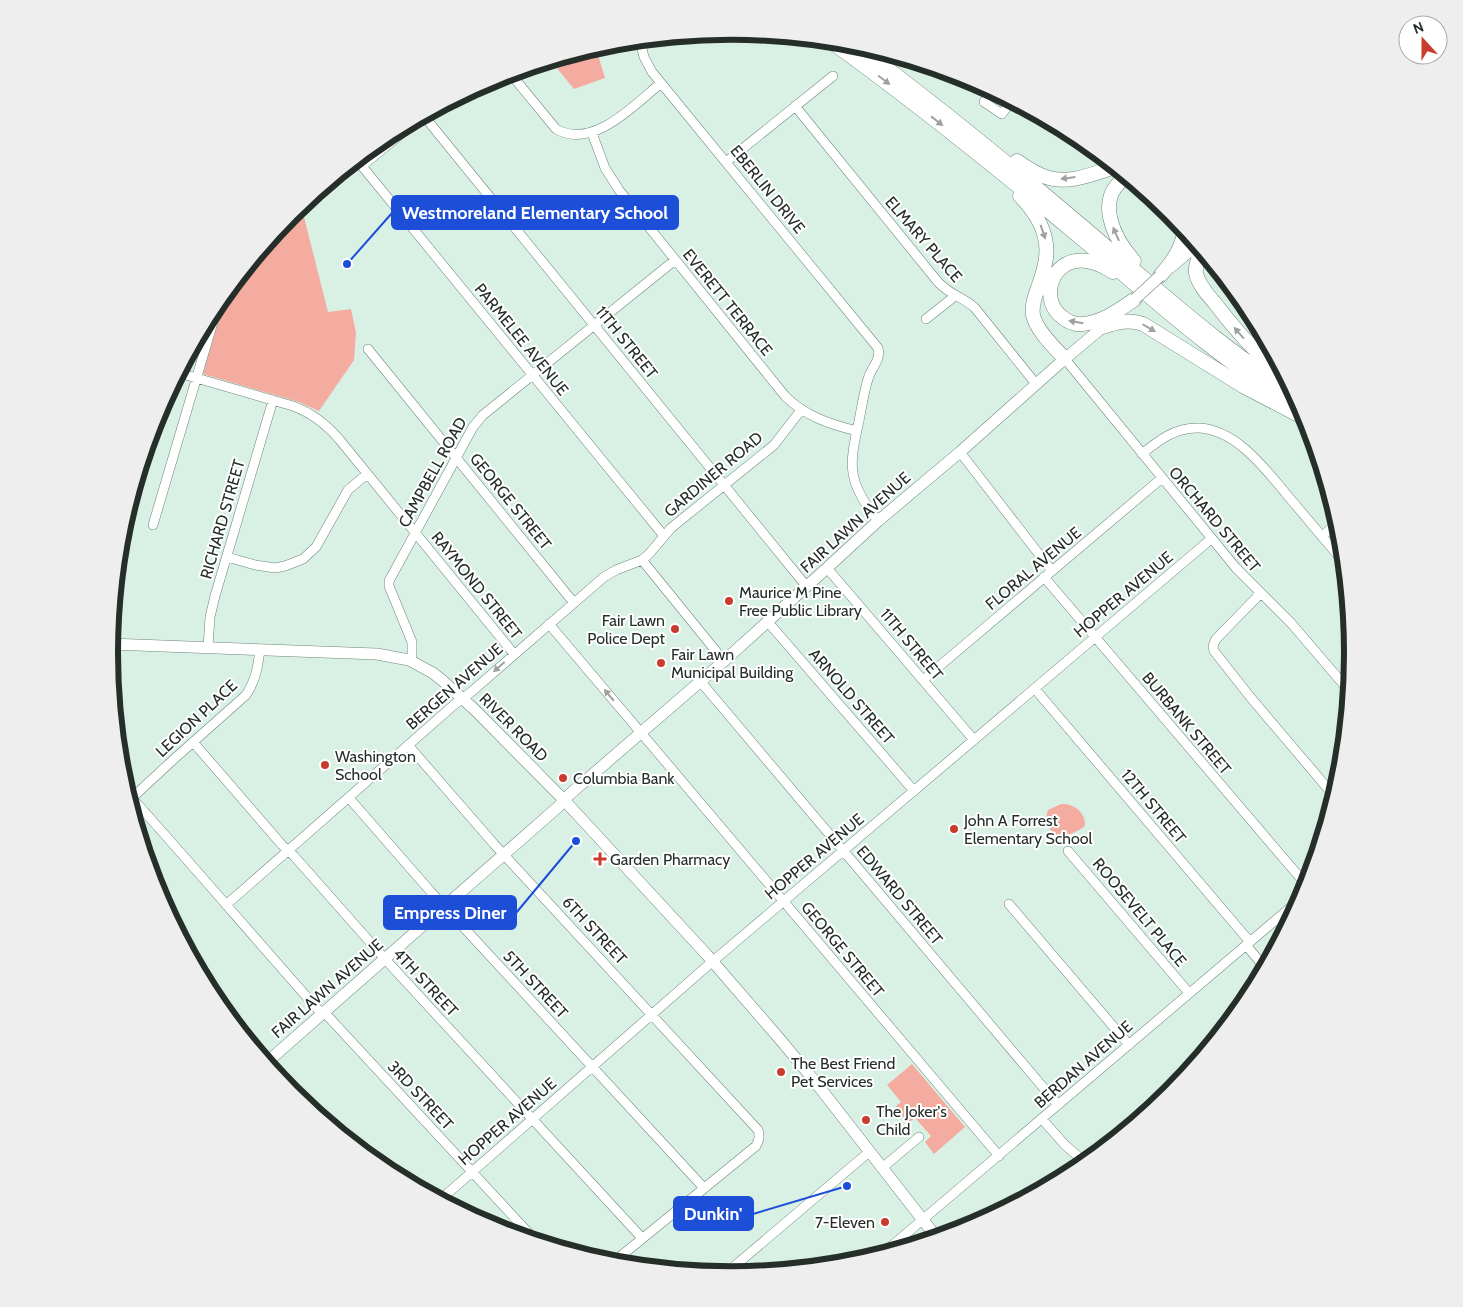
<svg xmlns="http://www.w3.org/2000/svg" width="1463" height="1307" viewBox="0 0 1463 1307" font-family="Cabin,sans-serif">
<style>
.green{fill:#f5aca0}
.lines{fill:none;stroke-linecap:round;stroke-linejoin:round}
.minor-casing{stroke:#6e8479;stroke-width:10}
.major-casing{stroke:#6e8479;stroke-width:12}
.highway-casing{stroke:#6e8479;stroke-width:15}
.minor{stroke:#fff;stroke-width:9}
.major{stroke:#fff;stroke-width:11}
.highway{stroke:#fff;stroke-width:14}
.major-bridge-casing{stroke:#6e8479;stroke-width:12;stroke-linecap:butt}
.major-bridge{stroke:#fff;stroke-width:11}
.oneway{fill:#9da19f}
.poi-dot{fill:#c93c2d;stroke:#fff;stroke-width:2}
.labels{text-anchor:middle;stroke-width:4;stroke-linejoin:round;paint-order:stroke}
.street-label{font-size:16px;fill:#252e29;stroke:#fff}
.poi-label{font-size:16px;fill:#252e29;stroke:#fff;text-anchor:start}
.rim{fill:none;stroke:#252e29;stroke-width:6}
.leader{fill:none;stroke:#1d4ed8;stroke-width:2}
.callout-dot{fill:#1d4ed8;stroke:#fff;stroke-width:2}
.callout{fill:#1d4ed8;stroke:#1d4ed8;stroke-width:2}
.callout-label{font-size:18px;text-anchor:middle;font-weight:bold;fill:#fff}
</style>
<rect width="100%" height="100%" fill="#d9f1e5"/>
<path class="green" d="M596 48 605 78 574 89 551 61Z
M301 205 328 312 351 309 356 333 354 360 319 411 299 402 203 374 227 292 292 213Z
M1061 804C1073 803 1086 812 1085 826 1077 832 1066 837 1056 837 1049 829 1044 821 1048 810Z
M912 1064 965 1127 934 1154 925 1142 931 1136 915 1118 908 1123 895 1107 901 1102 887 1085Z"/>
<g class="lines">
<defs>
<path id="minor" d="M640 40 644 57 652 72 878 348C881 359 873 366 869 376 864 390 862 406 859 421 848 469 848 481 878 521
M510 73 556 129C593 150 634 105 661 83
M992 90 984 102 1002 114 1011 101
M795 106 938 282C950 295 963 297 975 308L1036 384
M424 116 807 587
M592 133 605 168 619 190 785 396C805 416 829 424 857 431
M357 160 664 536
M726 162 833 76
M362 166 423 116
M926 319 955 296
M368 349 574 603
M1065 359 1236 568 1291 623 1350 692
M179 373 293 406C312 413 326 424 339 439L514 654
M960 452 1052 571
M1142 454C1159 440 1176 427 1199 428 1239 430 1269 474 1293 502 1310 522 1327 543 1345 563
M153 525 219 302
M1322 536 1339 522
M227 557 255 565 275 568 285 566 303 559 316 547 348 490 367 474
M642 560 724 661
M827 568 974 740
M1044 577 1308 887
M1260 594 1216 639 1213 646 1214 651 1251 698 1335 797
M767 621 914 791
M549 624 999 1156
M208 647 210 617 215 596 273 400
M260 649C258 666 256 680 246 695L174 759 132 798C196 869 258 942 322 1014
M409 660 412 655V642L389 586V581L473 427 483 415 675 260
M923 680 1162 478
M700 681 1058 1105
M1035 689 1250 942
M193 742 282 845 294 856 385 959 642 1238
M408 745 494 844 758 1130C760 1137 759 1140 756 1146L611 1264
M349 798 431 892 704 1188
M1068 851 1189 993
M1009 904 1129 1045
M226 905 455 704 470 693 604 577 616 570 642 560 649 554 671 528 774 445 801 410
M1246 945 1265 968
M324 1012 536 1241
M1042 1119 1065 1145 1086 1163
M882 1168 919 1137
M440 1200 713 961 1211 539
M623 1254 634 1266
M881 1255 1304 896
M724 1275 869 1152"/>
<path id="major" d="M1171 267 1197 245
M110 644 377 654 409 660 433 673 443 681 475 710 564 800 707 955 778 1037 813 1079 937 1238
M266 1063 558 807 570 794 724 661 827 568 878 521 960 452 1060 363 1110 321"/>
<path id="highway" d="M830 41C919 105 1003 173 1087 243 1156 302 1224 364 1303 409
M853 43C942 108 1026 178 1109 249 1169 299 1227 352 1294 393
M1017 161C1027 168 1037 175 1049 178 1070 184 1095 173 1115 167
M1127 177C1093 197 1114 239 1134 261
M1020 196C1036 212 1049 234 1046 258 1045 267 1042 276 1039 285 1036 294 1031 305 1033 315 1036 330 1055 348 1065 359
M1202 251C1198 258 1195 265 1196 273 1198 284 1207 294 1214 302 1236 331 1259 357 1287 379
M1113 272C1102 265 1089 259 1076 261 1049 265 1041 301 1062 317 1068 322 1075 325 1083 324 1103 322 1119 310 1135 299
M1160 276C1173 261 1181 250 1185 230
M1103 327C1117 322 1129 319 1143 324L1243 386 1308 420"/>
</defs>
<use href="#minor" class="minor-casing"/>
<use href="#major" class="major-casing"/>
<use href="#highway" class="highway-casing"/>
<use href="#minor" class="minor"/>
<use href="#major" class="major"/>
<use href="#highway" class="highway"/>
<defs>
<path id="major-bridge" d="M1135 299 1160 276"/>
</defs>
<use href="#major-bridge" class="major-bridge-casing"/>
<use href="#major-bridge" class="major-bridge"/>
</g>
<defs><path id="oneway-solid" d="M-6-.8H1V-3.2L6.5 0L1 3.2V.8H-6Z" transform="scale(1.25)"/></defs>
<g class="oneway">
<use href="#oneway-solid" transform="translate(884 80) rotate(37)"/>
<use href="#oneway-solid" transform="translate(937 121) rotate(38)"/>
<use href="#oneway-solid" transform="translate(1068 178) rotate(173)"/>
<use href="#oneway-solid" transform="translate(1043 232) rotate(71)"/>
<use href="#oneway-solid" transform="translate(1116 234) rotate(-114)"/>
<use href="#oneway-solid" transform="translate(1076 322) rotate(-170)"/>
<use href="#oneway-solid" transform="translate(1149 328) rotate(30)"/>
<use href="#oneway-solid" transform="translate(1239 333) rotate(-131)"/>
<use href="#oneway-solid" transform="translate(499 667) rotate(139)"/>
<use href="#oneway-solid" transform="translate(609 695) rotate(-130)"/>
</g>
<g class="poi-dot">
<circle cx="729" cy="601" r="5"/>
<circle cx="675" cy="629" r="5"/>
<circle cx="661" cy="663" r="5"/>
<circle cx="325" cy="765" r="5"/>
<circle cx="563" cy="778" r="5"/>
<circle cx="954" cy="829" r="5"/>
<path d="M597.5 851.5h5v5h5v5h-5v5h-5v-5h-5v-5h5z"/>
<circle cx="781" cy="1072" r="5"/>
<circle cx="866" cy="1120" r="5"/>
<circle cx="885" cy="1222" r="5"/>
</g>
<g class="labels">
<g class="street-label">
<text transform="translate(768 189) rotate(51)" y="6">EBERLIN DRIVE</text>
<text transform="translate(924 239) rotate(49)" y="6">ELMARY PLACE</text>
<text transform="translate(728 302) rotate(51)" y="6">EVERETT TERRACE</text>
<text transform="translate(522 339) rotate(51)" y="6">PARMELEE AVENUE</text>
<text transform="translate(627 342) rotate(51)" y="6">11TH STREET</text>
<text transform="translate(432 472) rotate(-61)" y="6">CAMPBELL ROAD</text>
<text transform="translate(713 474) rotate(-40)" y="6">GARDINER ROAD</text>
<text transform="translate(511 501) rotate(51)" y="6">GEORGE STREET</text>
<text transform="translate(222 519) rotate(-74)" y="6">RICHARD STREET</text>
<text transform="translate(1215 519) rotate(50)" y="6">ORCHARD STREET</text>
<text transform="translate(855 522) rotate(-42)" y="6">FAIR LAWN AVENUE</text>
<text transform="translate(1033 568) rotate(-40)" y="6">FLORAL AVENUE</text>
<text transform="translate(477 585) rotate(51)" y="6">RAYMOND STREET</text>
<text transform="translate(1123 594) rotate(-40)" y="6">HOPPER AVENUE</text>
<text transform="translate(912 644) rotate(50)" y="6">11TH STREET</text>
<text transform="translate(454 686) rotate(-41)" y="6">BERGEN AVENUE</text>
<text transform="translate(852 696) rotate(49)" y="6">ARNOLD STREET</text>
<text transform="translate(196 718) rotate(-43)" y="6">LEGION PLACE</text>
<text transform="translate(1187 723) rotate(50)" y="6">BURBANK STREET</text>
<text transform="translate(514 727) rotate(45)" y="6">RIVER ROAD</text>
<text transform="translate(1154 806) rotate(50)" y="6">12TH STREET</text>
<text transform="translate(814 856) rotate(-40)" y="6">HOPPER AVENUE</text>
<text transform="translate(900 895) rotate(50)" y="6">EDWARD STREET</text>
<text transform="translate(1140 912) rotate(50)" y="6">ROOSEVELT PLACE</text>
<text transform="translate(595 930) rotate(47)" y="6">6TH STREET</text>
<text transform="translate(843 949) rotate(50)" y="6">GEORGE STREET</text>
<text transform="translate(426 982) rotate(47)" y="6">4TH STREET</text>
<text transform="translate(536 984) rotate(47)" y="6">5TH STREET</text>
<text transform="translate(327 988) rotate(-41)" y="6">FAIR LAWN AVENUE</text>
<text transform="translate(1083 1064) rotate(-41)" y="6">BERDAN AVENUE</text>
<text transform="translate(421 1095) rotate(47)" y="6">3RD STREET</text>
<text transform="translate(507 1121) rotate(-41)" y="6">HOPPER AVENUE</text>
</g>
<g class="poi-label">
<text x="739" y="598">Maurice M Pine<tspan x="739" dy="18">Free Public Library</tspan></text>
<text x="665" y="626" text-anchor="end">Fair Lawn<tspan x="665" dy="18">Police Dept</tspan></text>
<text x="671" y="660">Fair Lawn<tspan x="671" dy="18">Municipal Building</tspan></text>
<text x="335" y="762">Washington<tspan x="335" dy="18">School</tspan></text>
<text x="573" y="784">Columbia Bank</text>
<text x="964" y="826">John A Forrest<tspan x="964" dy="18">Elementary School</tspan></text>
<text x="610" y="865">Garden Pharmacy</text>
<text x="791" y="1069">The Best Friend<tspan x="791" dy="18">Pet Services</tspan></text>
<text x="876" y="1117">The Joker's<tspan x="876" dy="18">Child</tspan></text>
<text x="875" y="1228" text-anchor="end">7-Eleven</text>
</g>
</g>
<path d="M0 0H1463V1307H0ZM118 653a613 613 0 1 1 1226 0a613 613 0 1 1-1226 0Z" fill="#eee" fill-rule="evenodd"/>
<path class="rim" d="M118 653a613 613 0 1 1 1226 0a613 613 0 1 1-1226 0Z"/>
<path class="leader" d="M347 264L392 213M576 841L516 913M847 1186L753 1214"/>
<g class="callout-dot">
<circle cx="347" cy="264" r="5"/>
<circle cx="576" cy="841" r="5"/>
<circle cx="847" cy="1186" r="5"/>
</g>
<g class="callout">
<rect x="392" y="196" width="286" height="33" rx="5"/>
<rect x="384" y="896" width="132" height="33" rx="5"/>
<rect x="674" y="1197" width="79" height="33" rx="5"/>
</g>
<g class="callout-label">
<text x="535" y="219">Westmoreland Elementary School</text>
<text x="450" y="919">Empress Diner</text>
<text x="713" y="1220">Dunkin'</text>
</g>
<g transform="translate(1423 40) rotate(339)"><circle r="24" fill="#ffffff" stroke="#a8aba9"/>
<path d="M0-4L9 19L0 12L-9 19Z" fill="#c93c2d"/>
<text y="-8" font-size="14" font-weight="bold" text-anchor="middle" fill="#252e29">N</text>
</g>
</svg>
